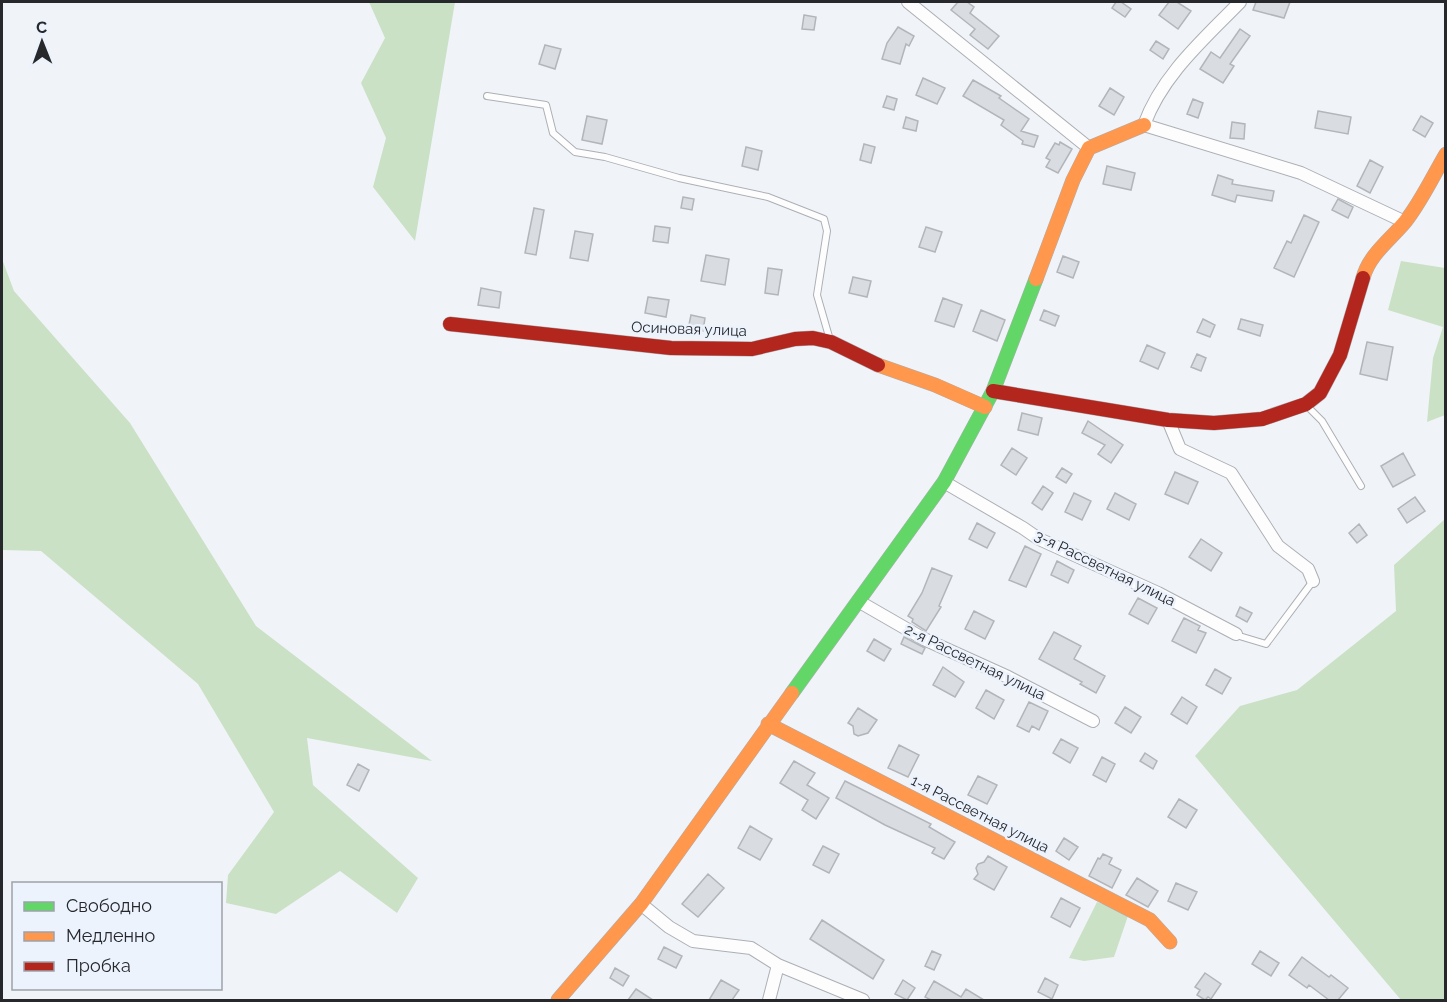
<svg xmlns="http://www.w3.org/2000/svg" width="1447" height="1002" viewBox="0 0 1447 1002" font-family="Raleway,sans-serif">
<style>
.forest{fill:#cae1c6}
.building{fill:#d9dce0;stroke:#b2b5b9;stroke-width:1.5}
.lines{fill:none;stroke-linecap:round;stroke-linejoin:round}
.lane-casing{stroke:#acafb3;stroke-width:8}
.street-casing{stroke:#acafb3;stroke-width:14}
.fast-casing{stroke:#acafb3;stroke-width:15}
.slow-casing{stroke:#acafb3;stroke-width:15}
.jam-casing{stroke:#acafb3;stroke-width:15}
.lane{stroke:#fdfdfe;stroke-width:6}
.street{stroke:#fdfdfe;stroke-width:12}
.fast{stroke:#63d668;stroke-width:14}
.slow{stroke:#ff974d;stroke-width:14}
.jam{stroke:#b3261e;stroke-width:14}
.labels{text-anchor:middle;stroke-width:5;stroke-linejoin:round;paint-order:stroke}
.street-label{font-size:15px;fill:#26282c;stroke:#ecf3fd}
</style>
<rect width="100%" height="100%" fill="#f0f4f9"/>
<path class="forest" d="M369 2H455L415 241 373 187 386 138 361 83 385 38Z
M2 259 14 291 130 423 256 626 432 761 307 738 313 785 418 878 397 913 340 871 276 914 226 903 228 875 274 812 198 684 41 551 2 550Z
M1401 261 1445 268V415L1427 422 1433 358 1443 327 1388 310Z
M1445 519V1000H1401L1195 756 1240 706 1297 690 1396 611 1394 565Z
M1097 902 1129 913 1114 957 1084 961 1069 958Z"/>
<path class="building" d="M958 2H967L974 7 970 13 999 36 988 49 970 35 975 29 951 10Z
M1116 2H1121L1131 9 1125 17 1112 8Z
M1169 2H1177L1191 11 1178 29 1159 15Z
M1256 2H1290L1284 18 1253 10Z
M804 15 816 17 814 30 802 29Z
M898 27 914 36 909 46 906 44 900 64 882 59 887 43Z
M1240 29 1250 36 1230 64 1234 66 1223 83 1200 69 1211 52 1220 58Z
M1156 41 1169 49 1163 59 1150 50Z
M545 45 561 49 555 69 539 64Z
M923 78 945 88 937 104 916 95Z
M973 80 1001 96 999 98 1029 119 1021 131 1038 136 1034 147 1022 144 1023 141 1001 125 1004 120 963 96Z
M1110 88 1124 97 1114 115 1099 106Z
M887 96 897 99 894 110 883 107Z
M1193 99 1203 103 1198 118 1187 114Z
M1318 111 1351 117 1348 134 1315 128Z
M587 116 607 120 602 144 582 140Z
M1421 116 1433 123 1425 137 1413 130Z
M906 117 918 121 916 131 903 128Z
M1232 122 1245 124 1244 139 1230 138Z
M1060 142 1072 149 1058 173 1046 167 1050 160 1046 158 1055 143 1059 145Z
M864 144 875 147 871 163 860 160Z
M746 147 762 151 758 170 742 166Z
M1370 160 1383 167 1370 193 1357 186Z
M1107 166 1135 173 1131 190 1103 184Z
M1218 175 1233 180 1232 184 1274 191 1272 201 1237 195 1235 202 1212 195Z
M683 197 694 199 692 210 681 208Z
M1338 199 1353 207 1348 218 1332 210Z
M534 208 544 210 536 255 525 253Z
M1304 215 1319 222 1294 277 1274 268 1287 241 1291 243Z
M655 226 670 228 668 243 653 241Z
M926 227 942 232 935 252 919 247Z
M575 231 593 234 588 261 570 258Z
M706 255 729 259 725 285 701 281Z
M1063 256 1079 262 1073 278 1057 272Z
M768 268 782 270 778 295 765 293Z
M853 277 871 281 867 297 849 293Z
M481 288 501 292 499 308 478 305Z
M648 297 669 300 666 317 645 313Z
M943 298 962 305 954 327 935 321Z
M981 310 1005 320 997 341 973 331Z
M1044 310 1059 316 1055 326 1040 320Z
M691 315 705 318 703 331 688 329Z
M1203 319 1215 325 1210 337 1197 332Z
M1241 319 1263 325 1260 336 1238 329Z
M1367 342 1393 347 1387 380 1360 374Z
M1147 345 1165 353 1158 369 1140 361Z
M1197 354 1206 358 1201 371 1191 367Z
M1022 413 1042 418 1038 435 1018 430Z
M1088 421 1123 445 1111 463 1098 454 1105 445 1082 433Z
M1012 448 1027 458 1016 475 1001 465Z
M1403 453 1415 475 1393 487 1381 466Z
M1062 468 1072 474 1066 483 1056 477Z
M1175 472 1198 482 1188 504 1165 494Z
M1043 486 1053 493 1042 510 1032 503Z
M1074 493 1091 501 1082 520 1065 512Z
M1115 493 1136 504 1129 520 1107 509Z
M1415 497 1425 511 1407 523 1398 509Z
M977 523 995 533 987 548 969 539Z
M1359 524 1367 535 1357 543 1349 533Z
M1201 539 1222 553 1211 571 1189 557Z
M1025 546 1041 554 1026 587 1009 580Z
M1057 561 1074 570 1068 583 1051 575Z
M932 568 952 576 939 606 941 607 926 631 912 622 913 619 908 616 922 593Z
M1138 598 1157 608 1148 624 1129 614Z
M1240 607 1252 613 1247 622 1236 616Z
M974 611 994 621 985 639 965 629Z
M1184 618 1200 626 1198 630 1206 633 1196 653 1172 641Z
M1054 632 1081 646 1074 659 1105 676 1096 693 1080 684 1082 682 1039 659Z
M904 637 925 648 922 654 901 644Z
M874 639 891 649 884 661 867 651Z
M943 667 964 682 955 697 933 685Z
M1215 669 1231 678 1222 694 1206 685Z
M986 690 1004 700 994 719 976 708Z
M1182 697 1197 707 1187 724 1171 714Z
M1029 702 1048 711 1039 730 1032 726 1029 732 1017 726Z
M1125 707 1141 717 1131 733 1115 723Z
M858 708 877 720 868 733 858 736 854 734 853 726 848 723Z
M1061 739 1078 748 1070 763 1053 753Z
M899 745 919 755 908 777 888 768Z
M1145 753 1157 761 1153 769 1140 761Z
M1102 757 1115 764 1106 782 1093 775Z
M794 761 815 773 807 785 829 798 816 819 802 810 808 800 780 783Z
M358 764 369 770 359 791 347 785Z
M978 776 997 785 987 804 968 795Z
M845 781 931 824 929 827 955 842 944 859 932 853 935 848 885 825 836 798Z
M1179 799 1197 810 1186 828 1168 817Z
M750 826 772 839 760 860 738 848Z
M1064 838 1078 847 1069 860 1056 851Z
M823 846 839 854 829 873 813 865Z
M1103 854 1112 858 1109 864 1121 870 1112 888 1089 876 1098 858 1100 859Z
M988 856 1007 867 994 890 974 879 978 874 976 868 978 864 984 862Z
M708 874 724 888 698 917 682 904Z
M1137 878 1158 891 1148 907 1126 895Z
M1176 883 1197 892 1188 910 1168 901Z
M1061 898 1080 908 1070 927 1051 917Z
M822 920 884 960 873 979 810 939Z
M664 947 682 956 676 968 658 959Z
M932 951 941 955 934 970 925 966Z
M1260 951 1279 963 1271 976 1252 964Z
M1302 957 1329 977 1331 975 1348 988 1338 1000H1329L1309 985 1307 988 1289 975Z
M615 968 629 976 623 986 610 978Z
M1205 973 1221 984 1211 999 1208 997 1205 1000 1197 995 1200 990 1195 987Z
M1045 978 1058 985 1052 999 1038 992Z
M721 980 739 990 732 1000H709Z
M903 980 915 988 907 1000 895 994Z
M934 981 961 997 966 989 984 1000H931L925 997Z
M636 989 653 1000H628Z"/>
<g class="lines">
<defs>
<path id="lane" d="M487 96 546 105 553 133 575 152 605 157 679 178 768 197 824 219 827 231 817 295 830 340
M1306 405 1322 421 1361 486
M1236 635 1266 644 1313 581"/>
<path id="street" d="M908 2 1089 148
M1240 2C1204 39 1162 75 1144 125L1301 173 1405 222
M1168 420 1180 449 1231 473 1278 546 1308 569 1313 581
M944 482 1023 528 1039 539 1158 593 1236 634
M858 601 924 639 1008 677 1093 721
M641 904 669 927 693 941 751 948 778 965 863 1000
M769 1000 778 965"/>
<path id="fast" d="M792 693 944 482 993 391 1036 279"/>
<path id="slow" d="M1363 278C1369 255 1390 240 1405 222 1421 202 1433 176 1446 154
M1036 279 1073 180 1089 148 1144 125
M878 365 935 385 985 407
M768 724 1150 920 1170 942
M558 1000 641 904 792 693"/>
<path id="jam" d="M450 324 671 348 752 349 795 339 813 338 831 342 878 365
M993 391 1168 420 1214 423 1262 419 1306 404 1320 393 1340 355 1363 278"/>
</defs>
<use href="#lane" class="lane-casing"/>
<use href="#street" class="street-casing"/>
<use href="#fast" class="fast-casing"/>
<use href="#slow" class="slow-casing"/>
<use href="#jam" class="jam-casing"/>
<use href="#lane" class="lane"/>
<use href="#street" class="street"/>
<use href="#fast" class="fast"/>
<use href="#slow" class="slow"/>
<use href="#jam" class="jam"/>
</g>
<g class="labels">
<g class="street-label">
<text transform="translate(689 329) rotate(2)" y="5">Осиновая улица</text>
<text transform="translate(1105 568) rotate(26)" y="5">3-я Рассветная улица</text>
<text transform="translate(975 662) rotate(26)" y="5">2-я Рассветная улица</text>
<text transform="translate(980 814) rotate(27)" y="5">1-я Рассветная улица</text>
</g>
</g>
<rect width="1447" height="1002" fill="none" stroke="#26282c" stroke-width="6"/>
<rect x="12" y="882" width="210" height="108" fill="#ecf3fd" stroke="#9da2a9" stroke-width="1.5"/>
<rect x="24" y="902" width="30" height="9" fill="#63d668" stroke="#9da2a9" stroke-width="1.5"/>
<text x="66" y="912" font-size="18" fill="#26282c">Свободно</text>
<rect x="24" y="932" width="30" height="9" fill="#ff974d" stroke="#9da2a9" stroke-width="1.5"/>
<text x="66" y="942" font-size="18" fill="#26282c">Медленно</text>
<rect x="24" y="962" width="30" height="9" fill="#b3261e" stroke="#9da2a9" stroke-width="1.5"/>
<text x="66" y="972" font-size="18" fill="#26282c">Пробка</text>
<g transform="translate(42 42) rotate(359)" stroke="#ecf3fd" stroke-width="4.5" paint-order="stroke">
<path d="M0-4.5L10 22L0 15L-10 22Z" fill="#26282c"/>
<text y="-9" font-size="16" font-weight="bold" text-anchor="middle" fill="#26282c">С</text>
</g>
</svg>
